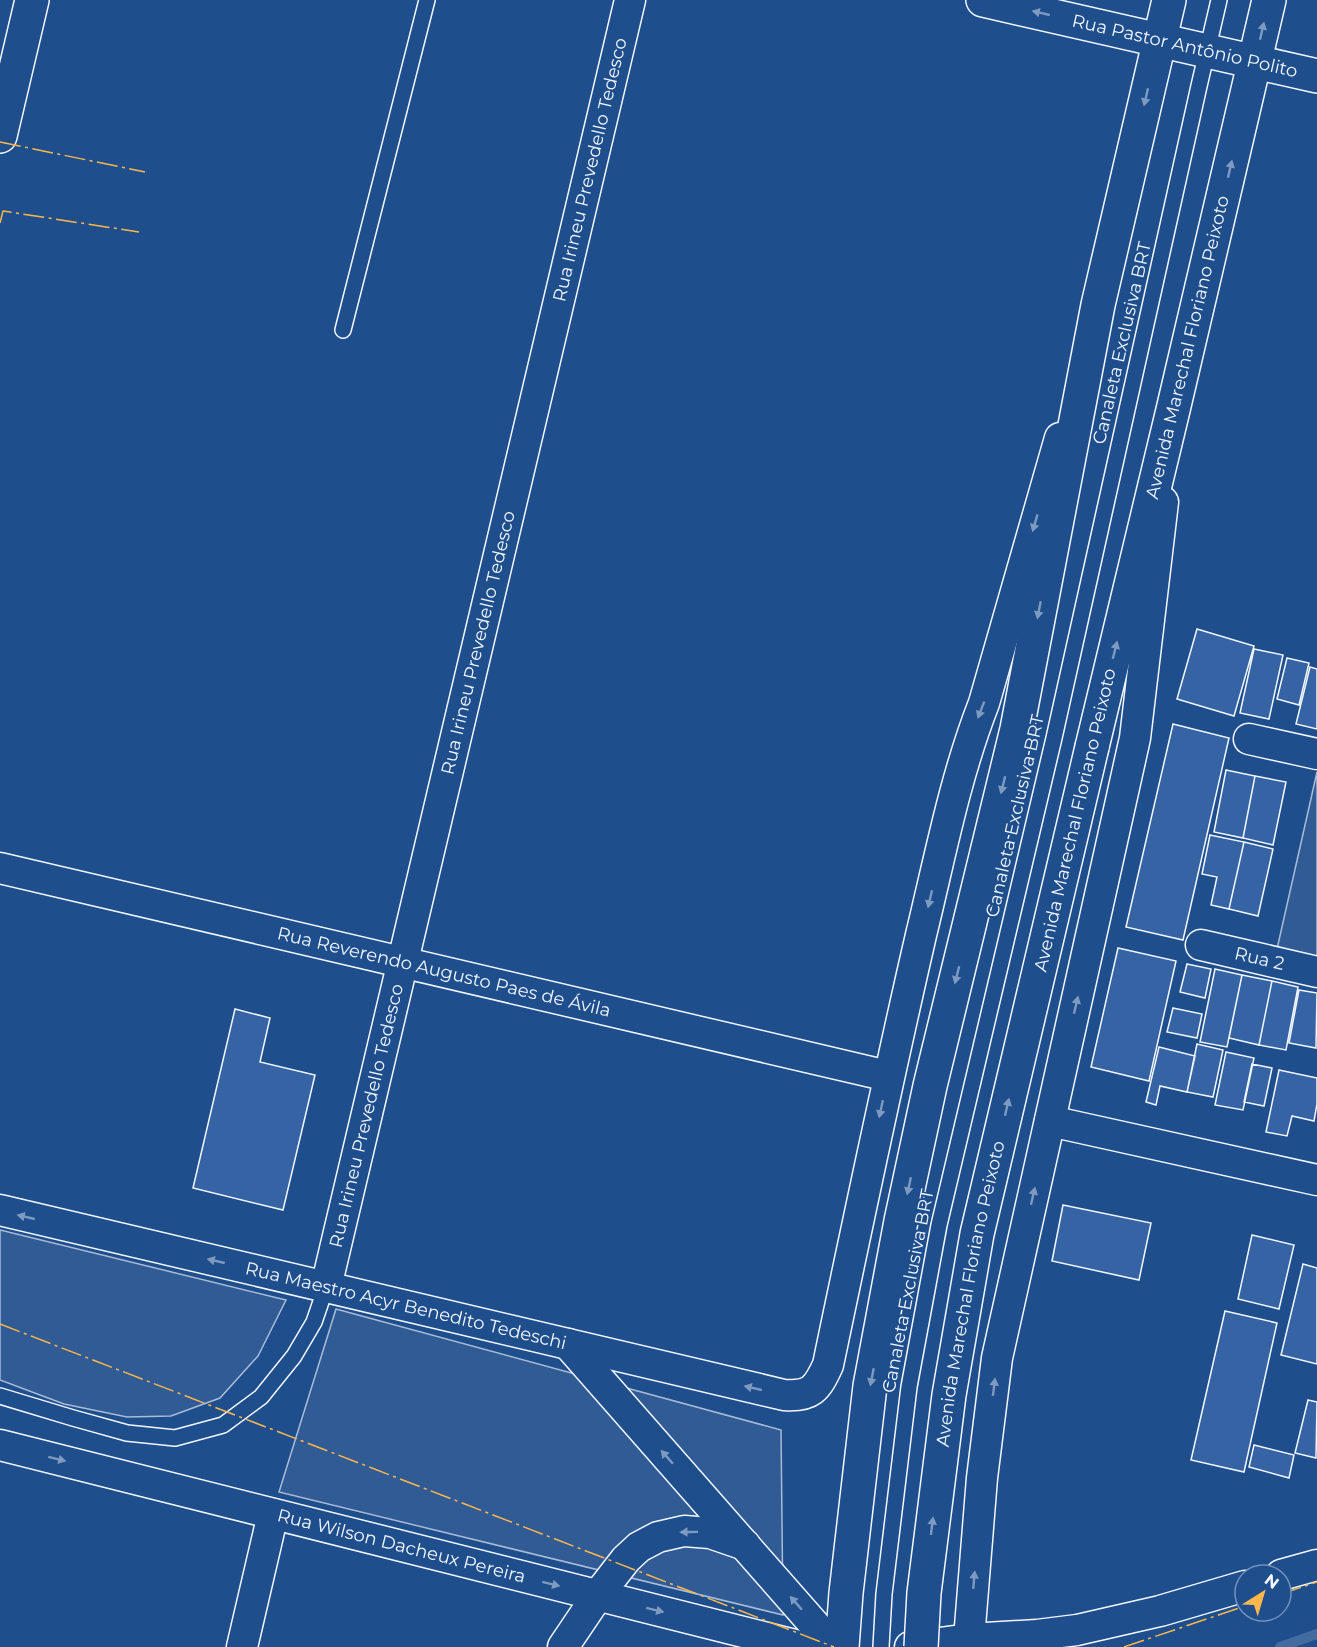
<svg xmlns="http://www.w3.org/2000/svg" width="1317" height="1647" viewBox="0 0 1317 1647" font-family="Montserrat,sans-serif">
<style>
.green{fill:#305b95;stroke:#a8bbd7;stroke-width:1.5}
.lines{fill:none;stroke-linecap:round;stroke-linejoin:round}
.stream{stroke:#446ba0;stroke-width:10}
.building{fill:#3563a3;stroke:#f2f6ff;stroke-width:1.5}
.service-casing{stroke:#f2f6ff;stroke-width:18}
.minor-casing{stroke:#f2f6ff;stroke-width:33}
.secondary-casing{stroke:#f2f6ff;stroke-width:36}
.primary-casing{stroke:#f2f6ff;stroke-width:36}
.service{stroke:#1f4e8c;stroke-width:15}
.minor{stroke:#1f4e8c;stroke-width:30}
.secondary{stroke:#1f4e8c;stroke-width:33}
.primary{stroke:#1f4e8c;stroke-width:33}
.primary-bridge-casing{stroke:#f2f6ff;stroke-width:36;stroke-linecap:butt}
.primary-bridge{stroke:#1f4e8c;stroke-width:33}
.power{stroke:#ffb74d;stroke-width:1.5;stroke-dasharray:21 4.5 3 4.5;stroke-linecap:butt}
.oneway{fill:#7e9ac0}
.labels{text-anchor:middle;stroke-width:4.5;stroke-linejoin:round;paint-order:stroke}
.street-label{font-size:18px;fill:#f2f6ff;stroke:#1f4e8c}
</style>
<rect width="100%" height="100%" fill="#1f4e8c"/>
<path class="green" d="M1317 772V958L1277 949Z
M0 1230 286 1300 258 1356 220 1398 171 1416 127 1417 64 1404 0 1380Z
M336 1309 781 1430 783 1615 279 1492Z"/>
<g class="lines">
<path class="stream" d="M1280 1647 1317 1634"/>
</g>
<path class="building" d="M1197 629 1254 646 1234 716 1177 699Z
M1254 649 1283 655 1269 719 1240 713Z
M1287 658 1309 663 1299 705 1277 699Z
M1310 667 1317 669V729L1296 724Z
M1173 724 1229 738 1183 940 1126 927Z
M1226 770 1255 776 1243 838 1214 832Z
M1255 776 1286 782 1273 845 1243 838Z
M1210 835 1244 842 1229 909 1211 905 1217 877 1202 874Z
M1244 842 1273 849 1258 916 1229 909Z
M1118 948 1176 961 1149 1081 1091 1067Z
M1187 964 1211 969 1205 998 1180 992Z
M1215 969 1242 975 1227 1047 1200 1042Z
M1242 975 1272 981 1259 1045 1229 1038Z
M1272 981 1298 987 1286 1050 1259 1045Z
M1299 990 1317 993 1316 1048 1289 1043Z
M1173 1008 1202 1014 1197 1038 1167 1032Z
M235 1009 270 1018 260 1062 315 1075 283 1210 193 1188Z
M1197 1044 1223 1050 1213 1097 1187 1092Z
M1159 1047 1195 1056 1187 1092 1160 1086 1156 1105 1146 1102Z
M1226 1052 1254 1058 1243 1110 1215 1105Z
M1252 1064 1272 1068 1264 1106 1244 1102Z
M1279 1070 1317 1078V1104L1314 1121 1292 1116 1287 1136 1266 1132Z
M1063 1205 1151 1223 1139 1280 1052 1261Z
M1252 1235 1294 1245 1279 1309 1238 1299Z
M1303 1264 1317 1268V1364L1281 1355Z
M1225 1311 1277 1323 1244 1472 1191 1460Z
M1308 1400 1317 1402 1316 1458 1295 1453Z
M1254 1445 1294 1455 1289 1478 1249 1467Z"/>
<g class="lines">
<defs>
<path id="service" d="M343 330 427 0
M0 1396 73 1418 127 1433 175 1438 223 1425 261 1397 294 1356 314 1322 326 1287
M881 1647 884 1594 909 1387 939 1225 1054 738 1199 86 1219 0"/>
<g id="minor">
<path d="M1249 739 1317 754"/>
<path id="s1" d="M0 868 888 1076"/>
<path id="s2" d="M1201 945 1317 972"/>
<path d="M1050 1121 1317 1180"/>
<path id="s3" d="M0 1210 784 1395C811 1397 817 1389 828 1365 858 1221 888 1078 921 935 940 857 955 777 984 703L1060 438"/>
<path id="s4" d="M326 1287 630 0"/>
<path d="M568 1344 834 1647"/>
<path id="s5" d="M0 1445 803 1647"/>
<path d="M1281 1575 1317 1565"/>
<path d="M969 1639 982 1478 997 1358 1135 738 1163 502"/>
<path d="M242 1647 273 1514"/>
<path d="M563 1647 598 1595 626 1559 639 1547 658 1537 684 1531 710 1533 745 1545"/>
<path d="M910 1647 969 1639 1037 1635 1077 1630 1160 1611 1245 1586"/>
</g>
<g id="secondary">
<path id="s6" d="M983 0 1317 76"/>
<path d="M0 136 32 0"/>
</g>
<g id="primary">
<path id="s7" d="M1092 747 1173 410 1269 0"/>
<path d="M842 1647 846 1593 870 1386 901 1221 930 1086 1017 729 1098 305 1169 0"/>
</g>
</defs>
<use href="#service" class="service-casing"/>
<use href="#minor" class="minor-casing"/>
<use href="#secondary" class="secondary-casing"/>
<use href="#primary" class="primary-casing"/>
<use href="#service" class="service"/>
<use href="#minor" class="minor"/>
<use href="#secondary" class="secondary"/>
<use href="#primary" class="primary"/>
<defs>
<g id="primary-bridge">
<path id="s8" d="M921 1647 924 1593 949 1395 977 1234 1092 747"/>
</g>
</defs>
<use href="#primary-bridge" class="primary-bridge-casing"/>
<use href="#primary-bridge" class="primary-bridge"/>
<path class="power" d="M0 142 145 172
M0 223 3 211 139 232
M0 1324 834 1647
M1281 1594 1317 1582
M1124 1647 1245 1606"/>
</g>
<defs><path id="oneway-solid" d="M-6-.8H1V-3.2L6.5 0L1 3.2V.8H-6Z" transform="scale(1.5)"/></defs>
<g class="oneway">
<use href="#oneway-solid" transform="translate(1041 13) rotate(-167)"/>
<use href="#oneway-solid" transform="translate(1262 31) rotate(-77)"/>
<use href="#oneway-solid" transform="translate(1146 97) rotate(103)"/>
<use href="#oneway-solid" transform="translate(1230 169) rotate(-77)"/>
<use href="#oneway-solid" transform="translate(1035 523) rotate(106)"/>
<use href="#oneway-solid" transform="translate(1039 610) rotate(101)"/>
<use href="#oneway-solid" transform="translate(1115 650) rotate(-76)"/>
<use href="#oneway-solid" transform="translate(981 710) rotate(111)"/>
<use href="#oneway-solid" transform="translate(1003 785) rotate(104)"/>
<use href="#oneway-solid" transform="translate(930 899) rotate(103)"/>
<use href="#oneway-solid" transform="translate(957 975) rotate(104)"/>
<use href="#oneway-solid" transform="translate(1076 1005) rotate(-77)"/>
<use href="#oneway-solid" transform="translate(1007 1107) rotate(-77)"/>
<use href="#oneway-solid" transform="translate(881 1109) rotate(102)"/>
<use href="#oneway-solid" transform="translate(909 1186) rotate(102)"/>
<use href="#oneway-solid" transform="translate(1033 1196) rotate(-77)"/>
<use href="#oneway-solid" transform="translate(26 1217) rotate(-167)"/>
<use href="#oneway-solid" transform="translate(216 1261) rotate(-167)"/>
<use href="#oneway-solid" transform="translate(872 1377) rotate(101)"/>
<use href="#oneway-solid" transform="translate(994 1387) rotate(-83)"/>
<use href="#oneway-solid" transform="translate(753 1388) rotate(-167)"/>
<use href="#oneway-solid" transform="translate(667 1457) rotate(-131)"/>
<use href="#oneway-solid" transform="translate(57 1459) rotate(14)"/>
<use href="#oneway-solid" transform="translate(932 1526) rotate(-83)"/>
<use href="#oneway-solid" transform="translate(689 1532) rotate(179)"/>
<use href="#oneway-solid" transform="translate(974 1580) rotate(-85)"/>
<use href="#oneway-solid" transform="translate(551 1584) rotate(14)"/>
<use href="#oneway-solid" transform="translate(796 1603) rotate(-131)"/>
<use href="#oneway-solid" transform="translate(655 1610) rotate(14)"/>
</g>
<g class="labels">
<g class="street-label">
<text dy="6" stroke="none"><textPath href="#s6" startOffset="207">Rua Pastor Antônio Polito</textPath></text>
<text dy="6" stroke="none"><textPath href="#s4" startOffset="1148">Rua Irineu Prevedello Tedesco</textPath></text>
<text transform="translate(1122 343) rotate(-77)" y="6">Canaleta Exclusiva BRT</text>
<text dy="6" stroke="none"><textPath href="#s7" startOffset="411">Avenida Marechal Floriano Peixoto</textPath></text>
<text dy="6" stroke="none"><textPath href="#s4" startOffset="662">Rua Irineu Prevedello Tedesco</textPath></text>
<text transform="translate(1015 816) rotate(-77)" y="6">Canaleta Exclusiva BRT</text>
<text transform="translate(1075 820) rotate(-77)" y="6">Avenida Marechal Floriano Peixoto</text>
<text dy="6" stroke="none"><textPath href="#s2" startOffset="60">Rua 2</textPath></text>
<text dy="6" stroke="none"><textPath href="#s1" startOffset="456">Rua Reverendo Augusto Paes de Ávila</textPath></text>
<text dy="6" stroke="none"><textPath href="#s4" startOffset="176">Rua Irineu Prevedello Tedesco</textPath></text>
<text transform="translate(908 1291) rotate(-79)" y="6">Canaleta Exclusiva BRT</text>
<text dy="6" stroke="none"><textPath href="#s8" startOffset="357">Avenida Marechal Floriano Peixoto</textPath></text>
<text dy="6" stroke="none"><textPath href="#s3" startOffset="417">Rua Maestro Acyr Benedito Tedeschi</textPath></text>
<text dy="6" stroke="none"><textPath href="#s5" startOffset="414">Rua Wilson Dacheux Pereira</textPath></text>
</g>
</g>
<g transform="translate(1263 1593) rotate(37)"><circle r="28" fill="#1f4e8c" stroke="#7391ba" stroke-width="1.5"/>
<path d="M0-4.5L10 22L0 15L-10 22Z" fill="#ffb74d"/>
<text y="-9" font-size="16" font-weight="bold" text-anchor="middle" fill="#f2f6ff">N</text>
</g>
</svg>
